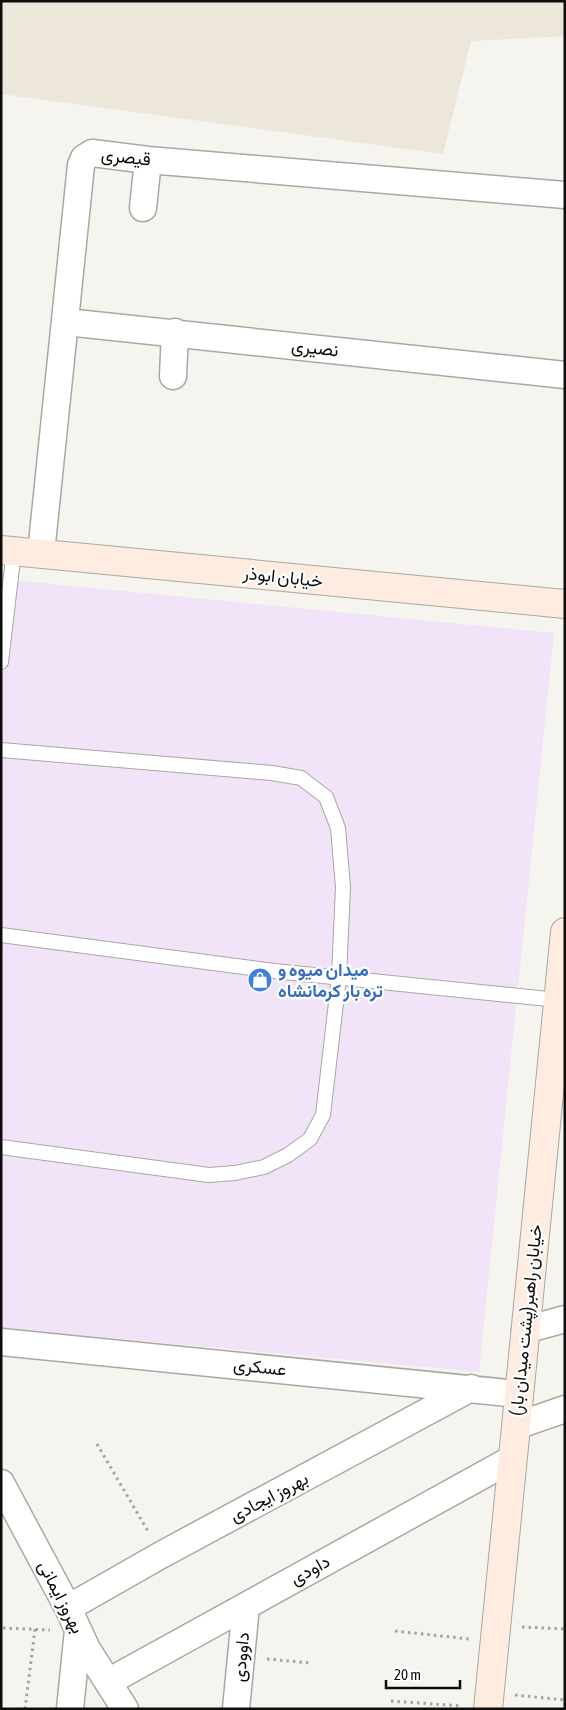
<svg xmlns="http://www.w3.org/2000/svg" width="566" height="1710" viewBox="0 0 566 1710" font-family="'Asap Condensed',Vazirmatn,sans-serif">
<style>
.commercial{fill:#f1e4f8}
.built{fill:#ede6da}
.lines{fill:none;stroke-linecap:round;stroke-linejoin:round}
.lane-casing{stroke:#aaa8a3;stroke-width:16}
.street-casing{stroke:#aaa8a3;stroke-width:29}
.secondary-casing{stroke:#aaa8a3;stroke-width:30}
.path{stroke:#a5a39f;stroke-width:3;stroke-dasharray:2.5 4;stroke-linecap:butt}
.lane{stroke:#fff;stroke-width:14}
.street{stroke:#fff;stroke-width:26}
.secondary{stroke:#fdecdf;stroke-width:28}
.labels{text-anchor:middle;stroke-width:4.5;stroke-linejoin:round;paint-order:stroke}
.street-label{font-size:18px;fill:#0e0d0c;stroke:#fff}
.shop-label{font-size:18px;font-weight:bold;fill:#366cbe;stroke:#fff;text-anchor:start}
</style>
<rect width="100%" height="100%" fill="#f6f4ee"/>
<path class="commercial" d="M1 579 554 633 479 1372 1 1328Z"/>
<path class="built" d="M1 1H565V36L471 41 443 154 1 94Z"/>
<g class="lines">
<defs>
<path id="lane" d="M1 662 14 551
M1 750 272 773 301 778 326 797 338 828 343 887 339 977 323 1115 310 1139 288 1155 264 1167 235 1173 209 1175 1 1147
M1 935 274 971 558 1000"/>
<path id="street" d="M143 208 148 160
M66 322 565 375
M173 376 175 332
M41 553 81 165 84 158 92 153 148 160 565 195
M525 1330 565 1319
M1 1342 518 1394
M516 1426 565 1409
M1 1483 68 1608 87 1649 125 1709
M68 1608 161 1555 471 1388
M108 1682 512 1459
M70 1709 78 1630
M236 1709 246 1606"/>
<path id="secondary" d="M1 550 565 604
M488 1709 565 932"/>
</defs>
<use href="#lane" class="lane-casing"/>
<use href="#street" class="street-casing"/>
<use href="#secondary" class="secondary-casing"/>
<path class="path" d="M97 1444 149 1533
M522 1627 565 1629
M3 1628 50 1630
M395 1631 469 1639
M267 1659 311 1663
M515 1695 565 1700
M391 1701 462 1706
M25 1709 35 1629"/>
<use href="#lane" class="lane"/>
<use href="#street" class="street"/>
<use href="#secondary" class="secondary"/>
</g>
<defs>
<symbol id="shop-disc" viewBox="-11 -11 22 22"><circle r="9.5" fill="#3f7fe0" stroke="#fff"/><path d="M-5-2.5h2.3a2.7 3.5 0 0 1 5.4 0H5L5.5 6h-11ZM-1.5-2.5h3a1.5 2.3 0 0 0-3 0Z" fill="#fff"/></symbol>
</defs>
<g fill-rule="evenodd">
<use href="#shop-disc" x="246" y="966" width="28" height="28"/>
</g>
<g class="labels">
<g class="street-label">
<text transform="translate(126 157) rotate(6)" y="6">قیصری</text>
<text transform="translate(315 348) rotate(6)" y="6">نصیری</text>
<text transform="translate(283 577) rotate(6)" y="6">خیابان ابوذر</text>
<text transform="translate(526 1320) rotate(-84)" y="6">خیابان راهبر(پشت میدان بار)</text>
<text transform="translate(260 1367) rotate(6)" y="6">عسکری</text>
<text transform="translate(269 1497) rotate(-28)" y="6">بهروز ایجادی</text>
<text transform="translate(310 1570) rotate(-29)" y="6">داودی</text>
<text transform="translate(61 1597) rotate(63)" y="6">بهروز ایمانی</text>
<text transform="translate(241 1657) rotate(-85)" y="6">داوودی</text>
</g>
<g class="shop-label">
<text x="278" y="976">میدان میوه و<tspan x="278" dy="21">تره بار کرمانشاه</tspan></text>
</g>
</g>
<rect width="566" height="1710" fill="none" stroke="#0e0d0c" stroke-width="5"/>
<path d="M386 1680v8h74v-8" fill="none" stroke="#0e0d0c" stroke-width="2.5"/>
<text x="394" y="1680" font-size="15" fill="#0e0d0c" stroke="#ffffff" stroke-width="4" paint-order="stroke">20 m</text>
</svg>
